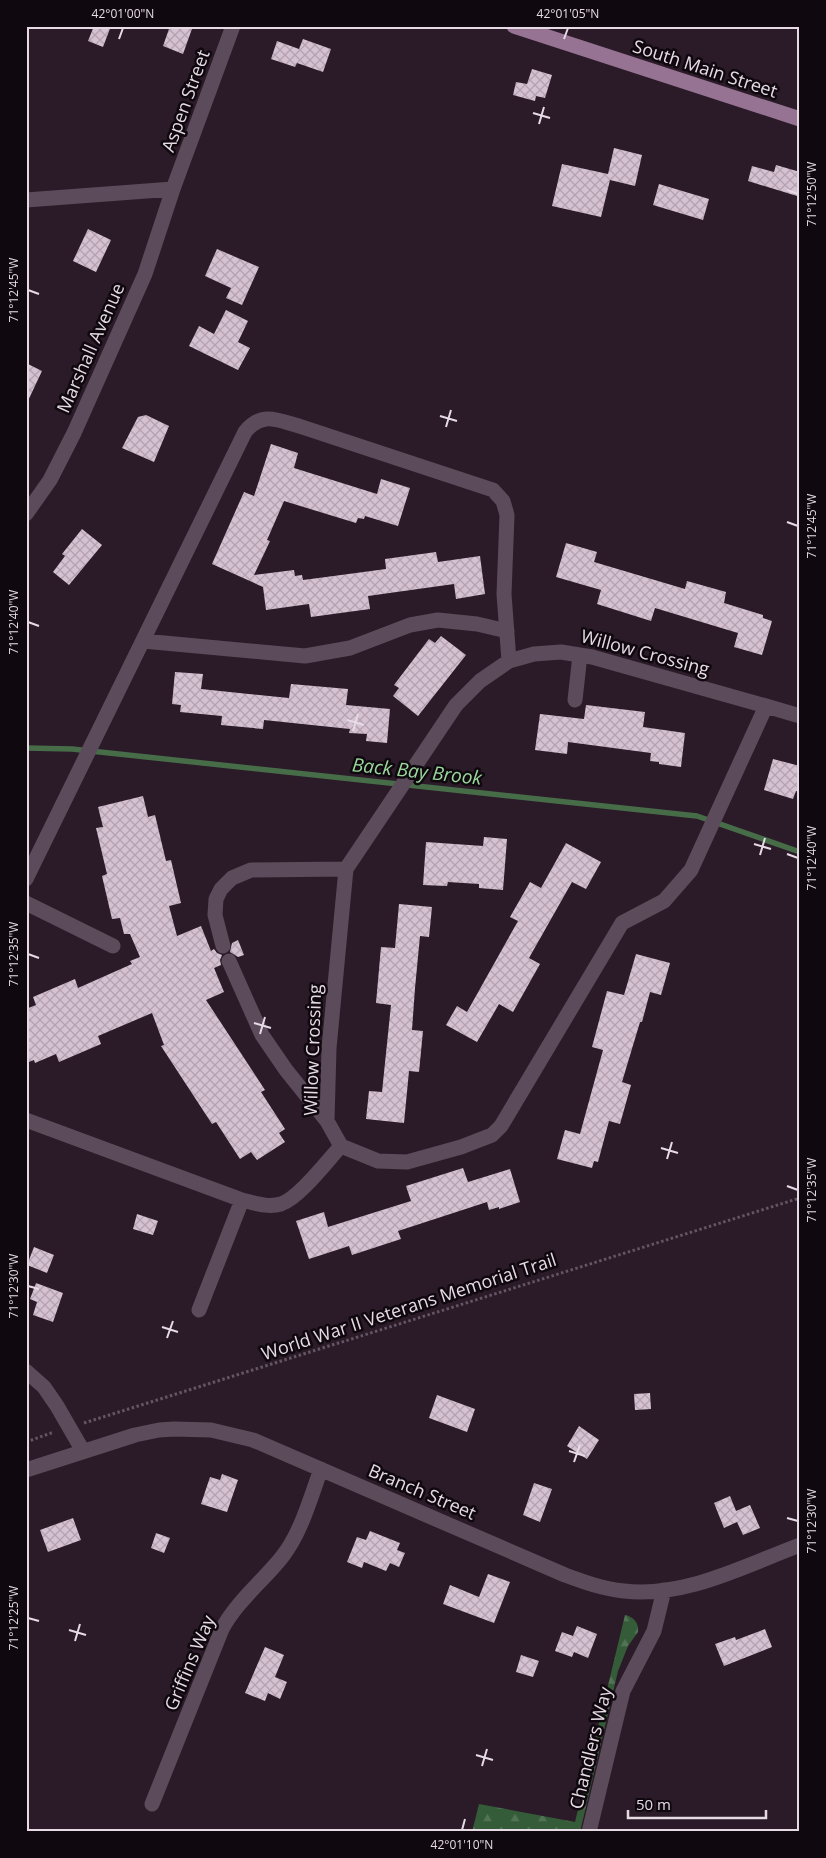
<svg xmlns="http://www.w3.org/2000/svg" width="826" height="1858" viewBox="0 0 826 1858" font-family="'Open Sans',sans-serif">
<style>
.forest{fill:url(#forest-firs)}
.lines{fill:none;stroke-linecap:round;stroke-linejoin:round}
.stream{stroke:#466d48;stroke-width:5.5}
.building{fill:url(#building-cross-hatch)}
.path{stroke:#635561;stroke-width:3;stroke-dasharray:2.5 2.5;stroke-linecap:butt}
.minor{stroke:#5c4b5a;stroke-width:15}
.major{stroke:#967392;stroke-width:15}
.ticks{fill:none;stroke:#e6dbe4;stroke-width:2}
.labels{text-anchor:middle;stroke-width:5;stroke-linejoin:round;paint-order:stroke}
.street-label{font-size:18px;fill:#e6dbe4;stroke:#0f080e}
.water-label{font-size:19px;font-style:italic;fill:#9ad89d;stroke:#0f080e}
.neatline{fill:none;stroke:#e6dbe4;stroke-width:2}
.ticks-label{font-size:12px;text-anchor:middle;fill:#e6dbe4}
</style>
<defs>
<pattern id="forest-firs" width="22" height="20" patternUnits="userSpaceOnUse" patternTransform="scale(1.25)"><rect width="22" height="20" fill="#355c38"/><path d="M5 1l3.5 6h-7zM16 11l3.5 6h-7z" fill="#527355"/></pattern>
<pattern id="building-cross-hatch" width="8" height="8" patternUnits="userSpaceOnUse" patternTransform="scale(1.25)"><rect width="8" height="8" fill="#d6c1d3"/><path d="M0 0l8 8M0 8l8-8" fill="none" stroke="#b2a1af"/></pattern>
</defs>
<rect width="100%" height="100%" fill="#2b1b29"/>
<path class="forest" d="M625 1615C634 1617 639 1623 638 1632L628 1646 618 1671 580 1832H472L479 1804 575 1822Z"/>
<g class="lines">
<path class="stream" d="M26 748 72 749 697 816 800 852"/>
</g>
<path class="building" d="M94 26H111L103 47 88 41Z
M170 26H193L183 54 163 46Z
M303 39 331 49 323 72 297 63 295 67 271 59 277 41 299 49Z
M532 69 552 75 545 98 536 96 535 101 513 95 516 82 527 84Z
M614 148 642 155 635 186 610 180 601 217 552 206 562 164 608 174Z
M776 165 800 172V186L797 196 748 181 752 166 774 172Z
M659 184 709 199 703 220 653 205Z
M88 229 111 240 96 272 73 261Z
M217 249 259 267 242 305 226 298 231 288 205 276Z
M226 310 248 321 238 342 250 348 238 370 189 346 199 326 214 334Z
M26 363 42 371 26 405Z
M146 415 169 426 154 462 122 448 138 417Z
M271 444 298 453 294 468 377 494 381 479 410 488 398 526 365 516 364 519 358 518 356 523 284 501 267 540 270 541 254 575 294 570 295 576 302 575 303 580 326 577 386 569 385 559 436 552 438 562 480 556 485 594 456 599 454 584 368 596 370 609 311 617 309 604 266 610 263 587 212 564 244 492 254 496Z
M82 529 102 545 69 585 53 572 65 556 62 554Z
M566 543 597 552 594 562 685 589 687 581 726 592 724 603 763 615V618L772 621 762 655 734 647 738 633 655 608 651 621 597 604 601 590 556 577Z
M441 636 466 655 418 716 393 696 399 688 394 685 429 639 435 643Z
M175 672 203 674 201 689 289 698 291 684 348 689 346 705 390 709 387 743 366 741 367 734 349 733 350 729 264 720 263 729 221 725 222 716 180 712 181 705 172 704Z
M586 705 645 712 643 727 685 733 681 767 659 764V762L650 761 651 753 568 742 567 754 535 750 540 714 584 719Z
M773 759 800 766V792L796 791 793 799 764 790Z
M143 796 148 817 155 815 166 861 171 860 181 903 169 906 177 936 201 926 211 951 214 949 217 953 222 955 220 960 221 965 214 968 224 992 206 1000 265 1090 261 1092 285 1129 279 1133 285 1142 257 1160 251 1152 240 1159 216 1122 212 1124 161 1046 164 1045 152 1013 98 1036 101 1044 59 1062 56 1054 35 1063 34 1060 26 1063V1009L36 1005 33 997 75 979 78 988 132 964 130 961 140 957 130 934H124L120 918 112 919 102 876 107 874 96 828 103 827 98 807Z
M484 837 507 839 503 890 479 888V884L448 882 447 886 423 885 426 842 483 846Z
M566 843 601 862 586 889 572 882 529 958 540 964 513 1012 499 1004 477 1042 446 1025 457 1006 467 1012 518 921 510 917 530 882 541 888Z
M399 904 432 907 429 937 420 936 415 988 412 1030 423 1031 419 1072 409 1071 404 1123 366 1119 369 1091 382 1092 391 1005 376 1003 381 947 395 948Z
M238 940 244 955 238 957 230 952 232 943Z
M636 954 670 963 661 995 650 992 642 1022H640L622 1082 631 1085 620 1124 609 1121 598 1162 594 1161 592 1168 557 1159 565 1130 580 1134 603 1050 592 1047 607 991 624 995Z
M463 1168 468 1182 510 1169 520 1202 499 1209V1207L489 1210 487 1202 398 1231 401 1239 352 1255 349 1246 309 1259 296 1221 324 1212 328 1227 411 1201 406 1186Z
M137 1214 158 1221 153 1235 133 1229Z
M34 1247 54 1255 47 1273 27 1265Z
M36 1283 63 1293 53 1322 33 1315 37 1302 30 1299Z
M650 1393 651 1409 635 1410 634 1394Z
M437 1395 475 1409 467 1432 429 1418Z
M579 1426 599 1440 587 1459 567 1446Z
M222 1474 238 1480 227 1512 201 1504 210 1477 220 1480Z
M534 1483 552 1489 540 1522 523 1515Z
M730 1496 736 1511 750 1505 760 1528 743 1535 737 1522 724 1528 714 1503Z
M73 1518 81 1540 48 1552 40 1530Z
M370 1531 400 1543 397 1550 405 1553 399 1567 390 1563 386 1571 364 1562 362 1568 347 1562 357 1537 366 1540Z
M156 1533 170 1538 164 1553 151 1548Z
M488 1574 510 1582 494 1623 443 1604 450 1585 479 1597Z
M577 1626 597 1634 588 1658 574 1652 572 1657 555 1651 562 1632 573 1636Z
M765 1629 772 1647 724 1666 715 1644 735 1637 736 1640Z
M265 1647 284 1655 275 1677 287 1682 280 1699 268 1693 265 1701 245 1693Z
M521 1655 539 1661 533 1677 516 1672Z"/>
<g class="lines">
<path class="path" d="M84 1423 800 1198
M26 1442 54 1432"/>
<path class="minor" d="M26 200 173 189
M26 514 50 480 74 433 145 274 173 189 233 26
M143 641 305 656 350 648 410 625 438 620 477 624 507 631
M575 700 580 655
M766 706 592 657 561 652 534 654 509 661 480 681 456 705 346 869 329 1048 327 1121 341 1146 378 1161 407 1162 461 1147 492 1135 501 1126 622 923 664 901 691 870 766 706 800 716
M26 879 245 432C262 411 277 420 299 426L493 490 503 501 507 515 504 594 509 661
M26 903 113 946
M223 946 215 915 216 899 221 889 232 878 251 870 346 869
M229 961 262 1035 286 1070 327 1121
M26 1120 242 1200C255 1203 268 1208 281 1204 299 1198 327 1161 341 1146
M199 1310 242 1200
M26 1371 44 1387 57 1406 83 1451
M26 1470 135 1435 159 1430 174 1429 211 1430 253 1440 565 1575C584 1582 603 1589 624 1591 685 1598 744 1566 800 1545
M152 1804 222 1629C237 1601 263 1581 282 1557 301 1533 310 1499 321 1469
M589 1832 623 1691 654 1631 664 1590"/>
<path class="major" d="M514 26 800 119"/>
</g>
<path class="ticks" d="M119 39 123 28M564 39 568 28M533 113 550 118M539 124 544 107M787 190 798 194M28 290 39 294M440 416 457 421M446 427 451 410M787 522 798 526M28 622 39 626M347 720 364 725M353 731 358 714M754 844 771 849M787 854 798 858M760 855 765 838M28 954 39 958M254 1023 271 1028M260 1034 265 1017M661 1148 678 1153M667 1159 672 1142M787 1186 798 1190M28 1286 39 1289M162 1327 178 1332M167 1338 173 1321M569 1451 585 1456M574 1462 580 1445M787 1518 798 1521M28 1618 39 1621M69 1630 86 1635M75 1641 80 1624M476 1755 493 1760M482 1766 487 1749M462 1830 465 1819"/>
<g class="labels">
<g class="street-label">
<text transform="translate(705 69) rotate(18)" y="6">South Main Street</text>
<text transform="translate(186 101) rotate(-70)" y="6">Aspen Street</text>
<text transform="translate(91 348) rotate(-66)" y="6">Marshall Avenue</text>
<text transform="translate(645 653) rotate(15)" y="6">Willow Crossing</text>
<text transform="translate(313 1050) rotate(-88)" y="6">Willow Crossing</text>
<text transform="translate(409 1307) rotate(-18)" y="6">World War II Veterans Memorial Trail</text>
<text transform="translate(422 1492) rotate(23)" y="6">Branch Street</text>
<text transform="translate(190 1663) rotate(-67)" y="6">Griffins Way</text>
<text transform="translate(591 1748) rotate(-76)" y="6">Chandlers Way</text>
</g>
<g class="water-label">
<text transform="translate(417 771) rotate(6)" y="7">Back Bay Brook</text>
</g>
</g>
<rect width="826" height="1858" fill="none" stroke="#0f080e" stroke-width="55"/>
<path d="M628 1810v8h138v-8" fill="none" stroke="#e6dbe4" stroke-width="2.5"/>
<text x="636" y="1810" font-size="15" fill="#e6dbe4" stroke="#0f080e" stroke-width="4" paint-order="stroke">50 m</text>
<rect x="28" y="28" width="770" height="1802" class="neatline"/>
<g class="ticks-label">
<text x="123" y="18">42°01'00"N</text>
<text x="568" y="18">42°01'05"N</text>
<text transform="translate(812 194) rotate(-90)" y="4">71°12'50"W</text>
<text transform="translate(14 290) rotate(-90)" y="4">71°12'45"W</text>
<text transform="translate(812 526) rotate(-90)" y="4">71°12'45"W</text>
<text transform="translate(14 622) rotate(-90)" y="4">71°12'40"W</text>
<text transform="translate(812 858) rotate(-90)" y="4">71°12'40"W</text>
<text transform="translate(14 954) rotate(-90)" y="4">71°12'35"W</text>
<text transform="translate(812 1190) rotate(-90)" y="4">71°12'35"W</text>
<text transform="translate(14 1286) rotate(-90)" y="4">71°12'30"W</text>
<text transform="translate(812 1521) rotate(-90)" y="4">71°12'30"W</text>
<text transform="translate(14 1618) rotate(-90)" y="4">71°12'25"W</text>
<text x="462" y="1849">42°01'10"N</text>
</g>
</svg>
